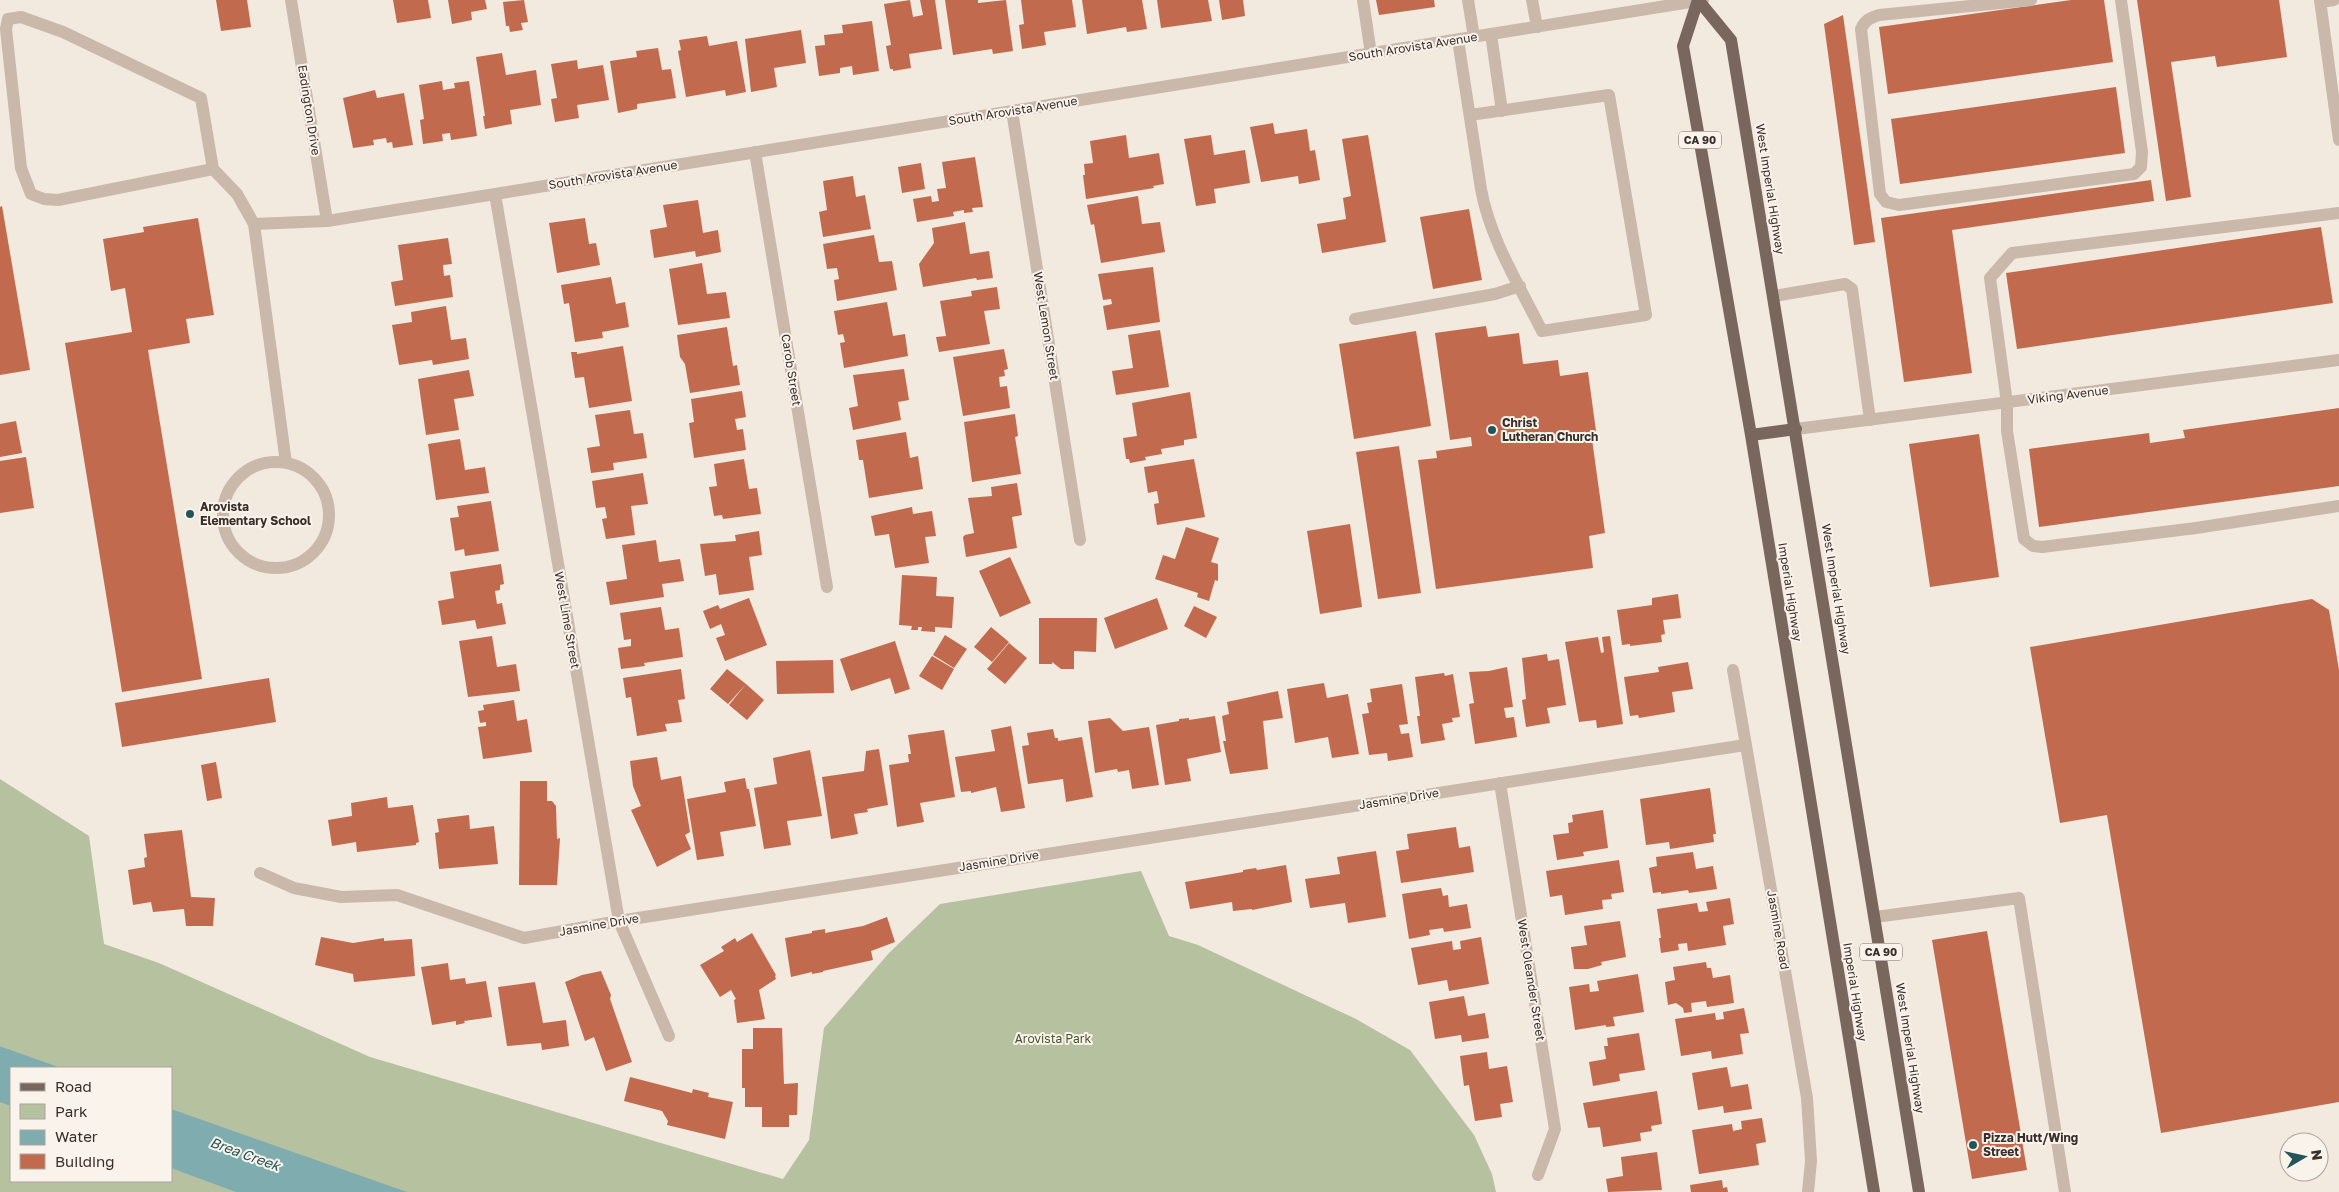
<svg xmlns="http://www.w3.org/2000/svg" width="2339" height="1192" viewBox="0 0 2339 1192" font-family="'Golos Text',sans-serif">
<style>
.green{fill:#b6c1a0;fill-rule:evenodd}
.water{fill:#7facae}
.building{fill:#c16a4e}
.lines{fill:none;stroke-linecap:round;stroke-linejoin:round}
.service{stroke:#cab9ab;stroke-width:12}
.minor{stroke:#cab9ab;stroke-width:12}
.primary{stroke:#79665c;stroke-width:12}
.poi-dot{fill:#215558;stroke:#faf3ec;stroke-width:2}
.labels{text-anchor:middle;stroke-width:4;stroke-linejoin:round;paint-order:stroke}
.shield{fill:#faf3ec;stroke:#726a64;stroke-width:1}
.shield-label{font-size:11px;font-weight:bold;fill:#382f2a}
.street-label{font-size:12px;fill:#382f2a;stroke:#faf3ec}
.poi-label{font-size:12px;font-weight:bold;fill:#382f2a;stroke:#faf3ec;text-anchor:start}
.park-label{font-size:12px;fill:#48562f;stroke:#faf3ec}
.water-label{font-size:14px;font-style:italic;fill:#215558;stroke:#faf3ec}
</style>
<rect width="100%" height="100%" fill="#f2e9df"/>
<path class="green" d="M0 779 89 836 104 944 159 963 370 1057 783 1179 809 1140 824 1028 889 953 940 904 1141 871 1169 936 1198 945 1356 1019 1410 1050 1474 1135 1492 1174 1496 1192H0ZM11 1068H171V1181H11Z"/>
<path class="water" d="M0 1046 2 1047 61 1068H11V1106L0 1102Z
M171 1109 407 1192H236L171 1168Z"/>
<path class="building" d="M216 0H247L251 27 221 31Z
M393 0H428L431 18 397 23Z
M448 0H485L487 9 471 12 472 20 452 24Z
M524 0 528 22 521 23 523 30 510 32 509 26H506L503 2Z
M910 0 913 17 923 15 920 0H935L942 49 909 54 911 68 893 71V69H890L886 46 891 45 884 4Z
M945 0H978V3L1006 0 1013 51 993 54 992 49 953 55Z
M1021 0H1072L1076 27 1044 32 1046 45 1022 49 1019 25 1024 24Z
M1082 0H1142L1147 29 1127 32 1126 27 1087 34Z
M1157 0H1208L1212 21 1161 28Z
M1219 0H1243L1245 16 1222 20Z
M1376 0H1434L1435 7 1379 15Z
M2071 0H2104L2113 62 1888 94 1879 27Z
M2137 0H2279L2287 57 2217 67 2215 56 2171 62 2191 197 2166 201Z
M1843 15 1875 242 1854 245 1824 24Z
M872 21 879 71 853 75 852 66 840 68V73L819 76 815 46 825 45 824 35 843 33 842 25Z
M801 30 806 63 774 68 777 87 751 92 745 39Z
M707 36 709 46 737 41 746 92 726 96 725 90 686 97 678 51 681 50 679 40Z
M658 48 662 70 671 69 676 98 637 104V109L618 113 610 61 637 57 636 51Z
M502 53 506 75 536 70 541 105 510 110 512 124 485 129 483 116H485L476 57Z
M577 60 578 69 603 65 609 100 577 105 579 118 555 122 551 99 557 98 551 64Z
M442 81 443 90 455 88 454 83 469 81 477 136 451 140 450 133 442 134 443 141 423 144 420 120 424 119 419 85Z
M2116 87 2125 153 1900 184 1891 119Z
M375 90 377 98 404 93 413 145 393 148 392 142 387 143 386 138 373 140 374 145 353 148 343 98Z
M1273 123 1275 134 1307 129 1310 151 1315 150 1320 180 1299 184 1298 176 1261 182 1250 127Z
M1126 135 1129 158 1159 153 1164 184 1153 186 1154 188 1086 199 1083 175H1085L1084 164 1093 163 1090 141Z
M1211 135 1214 155 1245 150 1250 183 1214 189 1216 203 1196 206 1184 139Z
M1368 135 1386 242 1322 253 1317 224 1346 219 1343 198 1351 196 1342 139Z
M975 157 983 207 972 208 973 212 964 213V210L953 212 954 216 917 222 913 199 931 196 932 202 939 201 937 189 946 188 942 162Z
M921 163 925 189 902 193 898 167Z
M853 176 856 197 865 195 871 229 823 237 819 212 827 210 823 181Z
M2151 180 2154 201 1952 230 1972 373 1904 382 1881 218Z
M1138 196 1142 224 1160 222 1165 252 1101 263 1094 224 1091 225 1087 205Z
M698 200 703 233 718 230 721 252 696 257 695 251 654 258 650 230 667 227 663 205Z
M2 206 30 370 0 375V207Z
M1469 209 1482 280 1433 289 1420 217Z
M198 218 214 315 186 319 190 343 148 350 202 679 122 692 65 343 132 332 125 288 111 291 103 239 144 232 143 227Z
M585 218 589 244 596 243 600 265 557 273 549 223Z
M965 222 970 254 989 251 993 278 977 280 976 278 923 287 919 264 934 243 932 228Z
M2321 227 2333 303 2017 349 2006 273Z
M874 235 879 262 892 261 897 290 837 301 834 280 839 279 837 268 827 269 823 244Z
M448 238 452 264 443 265 444 276 450 275 453 297 395 306 391 282 403 280 398 245Z
M702 263 707 294 726 292 730 318 678 325 669 269Z
M1153 267 1160 322 1107 330 1103 306 1112 304 1111 299 1103 300 1098 274Z
M611 277 616 304 625 302 629 327 602 332 603 338 575 342 569 303 564 304 561 285Z
M997 287 1000 309 984 311 990 344 939 352 936 337 946 336 940 301 972 296 971 291Z
M887 302 893 336 905 334 908 356 844 368 840 343 845 342 843 334 838 335 834 311Z
M446 306 451 340 466 338 469 359 433 365 432 360 399 365 392 325 412 322 411 312Z
M1486 326 1488 337 1519 333 1523 364 1558 360 1560 376 1588 372 1596 431 1591 432 1605 533 1589 536 1593 568 1436 589 1418 460 1437 458 1436 451 1472 446 1471 437 1450 440 1435 333Z
M727 327 733 366 737 365 740 385 690 393 685 364 680 357 677 335Z
M1160 330 1169 387 1116 395 1112 371 1133 368 1128 335Z
M1416 331 1431 426 1354 439 1339 344Z
M623 346 632 401 589 408 584 377 575 378 571 352H577V354Z
M1004 349 1008 369 1004 370 1005 376 999 377 1000 387 1007 386 1010 408 963 416 953 357Z
M904 369 909 400 898 402 901 420 853 430 849 408 858 406 853 375Z
M469 370 474 396 454 399 459 430 426 435 418 379Z
M742 391 746 417 735 419 737 430 743 429 746 450 694 458 689 423 694 422 691 399Z
M1190 392 1197 438 1184 440V445L1161 449 1162 454 1145 457 1146 460 1130 463 1129 459H1126L1123 438 1137 436 1132 403Z
M2339 408V486L2039 527 2029 449 2149 433 2150 443 2185 438 2183 430Z
M630 410 634 434 643 433 647 458 613 463 614 470 591 473 587 448 600 446 595 415Z
M1015 414 1018 436 1015 437 1021 474 972 482 964 422Z
M16 421 22 453 0 457V424Z
M906 432 910 458 918 456 923 489 869 498 863 460H859L856 440Z
M1979 434 1999 577 1930 587 1909 444Z
M460 439 465 470 485 467 489 493 436 500 428 444Z
M1399 446 1421 593 1378 599 1356 452Z
M26 457 34 508 0 513V461Z
M744 459 749 489 757 488 761 514 723 519 722 515 714 516 709 487 717 486 714 464Z
M1194 459 1205 517 1157 525 1154 504 1159 503 1157 491 1148 493 1144 467Z
M643 473 648 504 631 506 635 535 606 539 602 519 607 518 605 507 596 508 592 481Z
M1017 483 1022 515 1012 517 1017 548 966 557 963 537 965 535 974 533 968 498 992 496 991 487Z
M491 501 499 551 465 556 464 549 455 551 450 518 459 517 457 506Z
M912 507 913 514 932 511 936 536 925 537 929 563 895 568 889 534 875 536 871 516Z
M1350 524 1362 607 1320 614 1307 531Z
M1186 527 1219 538 1211 562 1218 564V581L1215 580 1209 601 1197 597 1198 593 1155 579 1163 555 1175 559Z
M759 531 762 555 749 557 754 590 719 595 716 574 705 576 700 544 736 541 735 535Z
M656 540 659 562 680 559 684 581 662 584 664 597 610 605 606 582 627 579 622 545Z
M1010 557 1031 603 1000 617 979 571Z
M501 564 504 584 500 585V590L495 591 497 604 502 603 506 624 477 629 475 620 442 625 438 601 454 598 450 572Z
M902 575 937 577 936 596 954 597 952 628 935 627V632L921 631 922 627H918V630H911L912 626 899 625Z
M1678 594 1681 618 1663 620 1665 634 1661 635 1662 642 1630 646V644L1622 645 1617 610 1652 605V598Z
M749 598 767 645 725 661 716 638 725 635 721 624 710 629 703 611 718 605 720 609Z
M1157 598 1168 629 1115 649 1104 618Z
M2312 599 2329 610 2339 670V1102L2161 1133 2107 815 2060 823 2030 647Z
M1194 606 1217 617 1206 638 1184 626Z
M661 607 665 630 679 628 683 657 644 663 645 666 621 669 618 648 631 646V639L624 640 620 613Z
M1039 618H1097L1096 652 1074 651V669H1061L1052 662V664H1039Z
M991 627 1009 642 992 662 974 647Z
M945 635 967 649 954 668 933 655Z
M492 636 497 667 516 664 520 691 468 697 459 641Z
M1610 636 1623 724 1597 728 1596 720 1579 722 1565 642 1598 637 1601 653 1604 652 1602 637Z
M895 641 910 689 895 694 890 678 851 691 840 659Z
M1009 643 1027 658 1005 684 987 669Z
M1547 654 1548 661 1559 659 1566 705 1547 708 1550 723 1526 727 1522 700 1526 699 1522 658Z
M932 656 954 669 942 690 919 676Z
M833 660 834 693 777 694 776 661Z
M1688 662 1693 689 1672 692 1675 712 1639 718 1638 715 1630 716 1624 677 1659 672 1658 667Z
M1507 667 1513 707 1504 708 1506 718 1514 717 1517 737 1475 744 1469 704 1474 703 1469 672 1489 671Z
M681 669 685 699 678 700 682 722 665 724 667 731 637 736 631 697 626 698 623 678Z
M727 669 746 684 728 704 710 689Z
M1444 673 1445 676 1453 674 1460 717 1452 718 1453 722 1442 724 1445 740 1421 744 1417 716H1420L1415 677Z
M269 678 276 722 122 747 115 703Z
M1324 683 1327 698 1348 694 1359 754 1332 758 1328 737 1295 743 1287 689Z
M746 684 764 700 747 720 729 705Z
M1402 684 1408 724 1399 725 1401 734 1409 733 1413 757 1388 761 1387 753 1369 755 1362 714 1369 713 1367 703 1372 702 1370 689Z
M1278 691 1283 718 1263 721 1268 769 1230 774 1223 741H1226L1222 716 1229 714 1227 702Z
M514 700 517 721 527 719 532 752 483 759 478 727 486 726V722L480 723 478 711 484 710 483 705Z
M1215 716 1221 752 1187 759 1191 781 1165 785 1156 725 1179 721V719L1189 718V720Z
M1110 718 1123 731 1149 727 1159 785 1132 789 1129 770 1118 772 1117 769 1095 773 1088 721Z
M1011 726 1025 808 1001 812 996 787 971 793V791L961 792 955 757 995 751 991 730Z
M1053 729 1055 738H1058V741L1082 737 1093 797 1066 802 1063 779 1028 784 1022 746 1029 745 1027 733Z
M944 730 955 797 920 803 924 822 897 827 889 765 909 762 908 754H911L908 735Z
M879 749 888 805 867 809 868 812 854 814 858 834 831 839 822 777 864 771 866 751Z
M810 750 822 816 787 821 791 845 764 849 754 788 777 784 773 758Z
M657 757 661 780 681 776 690 832 685 835 691 849 657 867 631 810 641 806 633 786 630 761Z
M216 762 222 798 207 801 201 765Z
M745 778 747 789H749L756 826 720 832 724 856 697 860 687 799 726 792 724 782Z
M520 781H547V801H552L556 806 557 839 560 838 557 885H519Z
M1710 788 1716 834H1713L1714 842 1670 849 1669 842 1646 845 1640 799Z
M387 797 388 808 413 805 419 842 416 843V845L357 852 356 842 332 846 328 820 352 816 351 803Z
M1603 810 1608 848 1583 852 1584 856 1557 860 1553 835 1569 833 1568 823 1573 822 1572 815Z
M469 815 470 829 494 826 498 864 439 869 435 833 439 832 437 819Z
M1456 827 1459 848 1470 846 1474 872 1401 883 1396 851 1409 849 1407 834Z
M182 830 191 897 215 898 213 926H186L184 909 153 912 151 902 133 905 128 870 145 867 144 858 147 857 144 834Z
M1376 851 1386 917 1348 923 1345 903 1310 908 1305 879 1340 874 1337 857Z
M1693 852 1696 869 1713 866 1717 889 1689 893 1688 890 1661 894V892L1653 893 1649 868 1657 866 1656 857Z
M1619 860 1624 892 1611 894 1612 899 1602 900 1603 909 1565 915 1562 895 1550 897 1546 871Z
M1286 865 1292 902 1252 910V909L1233 911 1232 902 1190 909 1185 882 1243 872V870L1256 868 1257 870Z
M1441 888 1443 896 1448 895 1449 907 1467 904 1471 928 1444 932 1443 928 1429 930 1430 935 1409 939 1402 894Z
M1730 898 1734 924 1723 926 1726 945 1688 951 1687 943 1678 944 1679 950 1661 953 1659 938H1661L1657 909 1697 903 1699 912 1708 911 1706 902Z
M887 917 895 942 871 951 873 960 823 971V972L812 974V972L791 977 785 938 812 933V931L825 929V933L863 926Z
M1620 921 1626 957 1601 962 1602 965 1588 969H1574L1571 947 1587 945 1584 926Z
M1987 931 2027 1170 1972 1179 1932 940Z
M752 933 776 975 775 976 776 979 759 990 765 1019 737 1023 734 1000 736 999 731 990 720 997 700 965 724 951 721 947 735 938 737 942Z
M321 937 353 943 384 938V941L412 939 415 976 354 982 353 974 315 965Z
M1481 937 1489 984 1449 991 1447 980 1418 985 1411 948 1452 941 1453 950 1461 949 1460 941Z
M1706 962 1707 968H1711L1713 978 1730 975 1734 1003 1707 1007 1706 1001 1691 1003 1692 1012 1684 1013 1683 1008 1676 1003 1668 1005 1665 982 1675 980 1673 967Z
M448 963 450 980 465 978 466 984 486 981 492 1017 464 1021 465 1023 456 1025V1021L432 1025 421 967Z
M601 971 611 995 610 999 632 1062 606 1071 594 1037 585 1041 565 982 582 975Z
M1638 974 1644 1012 1613 1017 1615 1026 1606 1027V1025L1575 1030 1569 987 1589 984 1590 992 1599 991 1597 981Z
M535 982 543 1023 566 1020 569 1046 542 1050 541 1043 507 1046 498 987Z
M1464 996 1468 1016 1485 1013 1489 1038 1462 1042 1461 1035 1435 1039 1429 1002Z
M1744 1008 1749 1033 1740 1034 1743 1054 1712 1059 1711 1051 1681 1056 1675 1019 1715 1013 1716 1020 1724 1019 1723 1012Z
M753 1028H782L784 1084 798 1083 797 1115H789V1127H762V1107H745V1088H742V1049H753Z
M1639 1033 1645 1070 1619 1074 1620 1081 1593 1086 1589 1062 1606 1059 1604 1046H1608L1607 1038Z
M1487 1052 1489 1069 1507 1066 1513 1102 1500 1104 1502 1117 1475 1121 1469 1085 1464 1086 1460 1056Z
M1727 1067 1731 1087 1748 1084 1752 1109 1724 1113 1723 1106 1698 1110 1692 1073Z
M630 1077 692 1093 693 1089 709 1093 708 1097 733 1102 725 1139 667 1125 668 1121 662 1111 624 1101Z
M1657 1091 1662 1124 1651 1126 1652 1131 1640 1133 1641 1141 1603 1147 1600 1127 1588 1128 1583 1103Z
M1762 1118 1766 1142 1756 1144 1759 1165 1699 1174 1692 1130 1732 1124 1733 1131 1742 1129 1741 1121Z
M1657 1152 1662 1190 1608 1192 1606 1179 1623 1176 1621 1157Z
M1722 1180 1723 1188 1727 1187 1728 1192H1691L1690 1185Z"/>
<g class="lines">
<path class="service" d="M1363 0 1371 54
M1468 0 1474 37
M1532 0 1537 27
M2031 0 1879 15C1870 18 1865 20 1861 29L1880 194 1886 202 1899 205 2134 174 2141 167 2142 152 2121 0
M1491 34 1502 111
M1458 40 1481 189C1490 239 1519 285 1542 331L1646 315 1609 95 1470 115
M213 169 58 200 44 199 31 194 21 168 6 29 8 19 21 17 63 32 201 98 213 169 237 194 254 224
M2339 213 2012 253 1990 278 2007 403V431L2024 539 2033 546 2042 547 2196 528 2339 506
M1774 296 1845 284 1852 289 1870 420
M1355 319 1495 294 1520 286
M223 515a53 53 0 1 1 106 0a53 53 0 1 1-106 0Z
M286 463 254 224 327 221
M1875 917 2019 898 2065 1192"/>
<path class="minor" d="M291 0 327 221 1703 0
M2320 0 2339 140
M2320 2 2334 0
M1012 111 1080 540
M755 152 827 587
M495 194 619 921 669 1036
M1796 429 2339 360
M1733 670 1807 1098 1811 1161 1808 1192
M1500 783 1555 1129 1538 1175
M260 873 294 888 341 897 397 895 524 938 619 921 1745 745"/>
<path class="primary" d="M1698 0 1683 46 1751 435 1874 1192
M1699 1 1731 40 1919 1192
M1751 435 1796 429"/>
</g>
<g class="poi-dot">
<circle cx="1492" cy="430" r="5"/>
<circle cx="190" cy="514" r="5"/>
<circle cx="1973" cy="1145" r="5"/>
</g>
<g class="labels">
<g class="shield">
<rect x="1679" y="131.5" width="42" height="17" rx="4"/>
<rect x="1860" y="943.5" width="42" height="17" rx="4"/>
</g>
<g class="shield-label">
<text x="1700" y="144">CA 90</text>
<text x="1881" y="956">CA 90</text>
</g>
<g class="street-label">
<text transform="translate(1413 47) rotate(-9)" y="4">South Arovista Avenue</text>
<text transform="translate(309 110) rotate(81)" y="4">Eadington Drive</text>
<text transform="translate(1013 111) rotate(-9)" y="4">South Arovista Avenue</text>
<text transform="translate(613 175) rotate(-9)" y="4">South Arovista Avenue</text>
<text transform="translate(1770 189) rotate(81)" y="4">West Imperial Highway</text>
<text transform="translate(1046 326) rotate(81)" y="4">West Lemon Street</text>
<text transform="translate(791 370) rotate(81)" y="4">Carob Street</text>
<text transform="translate(2068 395) rotate(-7)" y="4">Viking Avenue</text>
<text transform="translate(1836 589) rotate(81)" y="4">West Imperial Highway</text>
<text transform="translate(1790 592) rotate(81)" y="4">Imperial Highway</text>
<text transform="translate(567 620) rotate(80)" y="4">West Lime Street</text>
<text transform="translate(1399 799) rotate(-9)" y="4">Jasmine Drive</text>
<text transform="translate(999 861) rotate(-9)" y="4">Jasmine Drive</text>
<text transform="translate(599 925) rotate(-10)" y="4">Jasmine Drive</text>
<text transform="translate(1778 930) rotate(80)" y="4">Jasmine Road</text>
<text transform="translate(1531 980) rotate(81)" y="4">West Oleander Street</text>
<text transform="translate(1855 992) rotate(81)" y="4">Imperial Highway</text>
<text transform="translate(1910 1048) rotate(81)" y="4">West Imperial Highway</text>
</g>
<g class="poi-label">
<text x="1502" y="427">Christ<tspan x="1502" dy="14">Lutheran Church</tspan></text>
<text x="200" y="511">Arovista<tspan x="200" dy="14">Elementary School</tspan></text>
<text x="1983" y="1142">Pizza Hutt/Wing<tspan x="1983" dy="14">Street</tspan></text>
</g>
<g class="park-label">
<text x="1053" y="1043">Arovista Park</text>
</g>
<g class="water-label">
<text transform="translate(245 1154) rotate(20)" y="5">Brea Creek</text>
</g>
</g>
<rect x="10" y="1067" width="162" height="115" fill="#faf3ec" stroke="#aca59e"/>
<rect x="20" y="1083" width="25" height="8" fill="#79665c" stroke="#aca59e"/>
<text x="55" y="1092" font-size="15" fill="#382f2a">Road</text>
<rect x="20" y="1104" width="25" height="15" fill="#b6c1a0" stroke="#aca59e"/>
<text x="55" y="1117" font-size="15" fill="#382f2a">Park</text>
<rect x="20" y="1130" width="25" height="15" fill="#7facae" stroke="#aca59e"/>
<text x="55" y="1142" font-size="15" fill="#382f2a">Water</text>
<rect x="20" y="1154" width="25" height="15" fill="#c16a4e" stroke="#aca59e"/>
<text x="55" y="1167" font-size="15" fill="#382f2a">Building</text>
<g transform="translate(2304 1157) rotate(81)"><circle r="24" fill="#faf3ec" stroke="#aca59e"/>
<path d="M0-4L9 19L0 12L-9 19Z" fill="#215558"/>
<text y="-8" font-size="14" font-weight="bold" text-anchor="middle" fill="#382f2a">N</text>
</g>
</svg>
